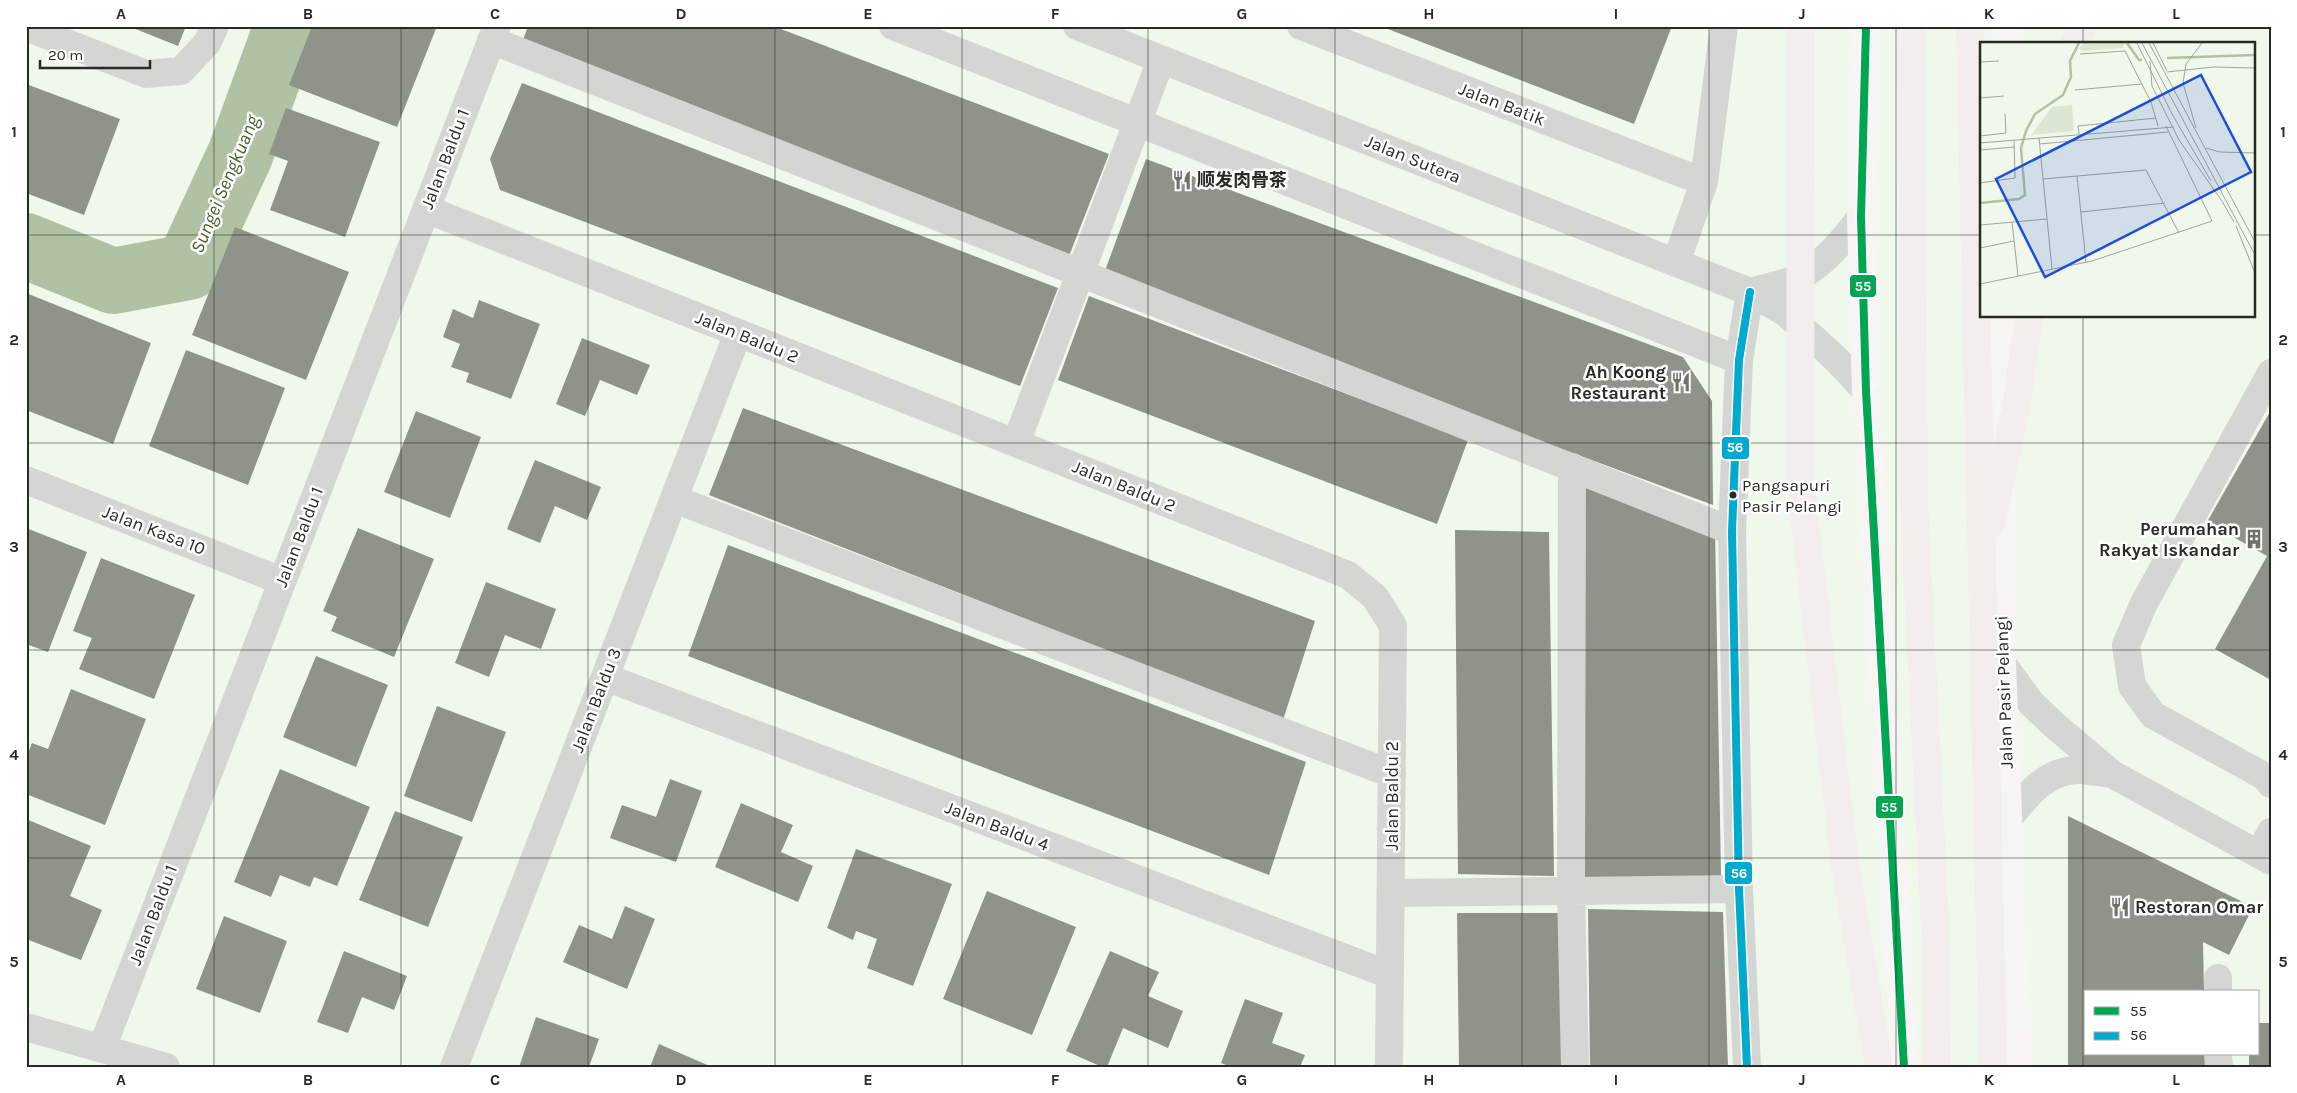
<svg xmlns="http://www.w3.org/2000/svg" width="2297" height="1093" viewBox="0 0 2297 1093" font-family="Karla,'Noto Sans SC',sans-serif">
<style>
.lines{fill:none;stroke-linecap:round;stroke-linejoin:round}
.river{stroke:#b0c2a3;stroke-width:66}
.building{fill:#8f948b}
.minor{stroke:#d4d6d3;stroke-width:28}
.major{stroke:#f7f4f4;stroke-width:28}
.highway{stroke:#f3edee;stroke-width:28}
.bus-1-casing{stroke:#fff;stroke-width:11}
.bus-2-casing{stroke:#fff;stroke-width:11}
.bus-1{stroke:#00a651;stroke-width:8}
.bus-2{stroke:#00a9ce;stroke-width:8}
.grid{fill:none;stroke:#262b23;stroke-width:1;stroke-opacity:0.55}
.bus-dot{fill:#262b23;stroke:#fff;stroke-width:2}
.labels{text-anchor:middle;stroke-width:5;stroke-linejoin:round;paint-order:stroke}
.bus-label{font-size:17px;fill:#262b23;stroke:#fff;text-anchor:start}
.street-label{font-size:18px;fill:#262b23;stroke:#fff}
.poi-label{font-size:18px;font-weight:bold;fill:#262b23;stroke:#fff;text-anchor:start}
.water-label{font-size:19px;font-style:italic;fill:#416129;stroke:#fff}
.inset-river{fill:none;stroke:#b0c2a3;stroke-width:2.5}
.inset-road{fill:none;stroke:#9fa59b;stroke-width:1}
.view{fill:#1d4ed8;fill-opacity:0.15;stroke:#1d4ed8;stroke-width:2.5}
.inset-edge{fill:none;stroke:#262b23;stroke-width:2.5}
.line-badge{stroke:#fff;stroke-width:2}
.badge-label{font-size:14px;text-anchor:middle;font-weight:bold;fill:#fff}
.neatline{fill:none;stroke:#262b23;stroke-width:2}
.grid-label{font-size:16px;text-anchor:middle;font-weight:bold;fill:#262b23}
</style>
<rect width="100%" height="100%" fill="#f0f7eb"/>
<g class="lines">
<path class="river" d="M26 246 113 281 188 267 240 155 287 26"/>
</g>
<path class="building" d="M128 26H186L178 46Z
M312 26H437L397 127 289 85Z
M528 26H773L1109 154 1069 256 520 48Z
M1380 26H1672L1634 124Z
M522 83 1058 288 1020 386 500 190 490 159Z
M26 84 120 119 84 215 26 193Z
M286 108 380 142 345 237 270 210 288 161 269 154Z
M1146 159 1683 357 1712 401 1713 505 1102 279Z
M235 227 349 272 306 380 192 335Z
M26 293 151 343 113 444 26 410Z
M1089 296 1468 440 1437 524 1058 380Z
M479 300 540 324 511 399 466 382 469 373 451 367 460 344 443 337 453 309 473 318Z
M582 338 650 365 637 395 600 380 585 416 556 404Z
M186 350 285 388 248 485 149 446Z
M743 408 1315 621 1283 720 709 495Z
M2271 410V680L2215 649 2267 556 2207 522Z
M416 411 481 437 450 518 384 492Z
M535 460 601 487 587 520 555 506 540 543 507 529Z
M1577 482 1715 528 1721 877 1585 879Z
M26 528 87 552 48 652 26 644Z
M358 528 434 559 394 657 331 631 337 617 323 611Z
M1455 530 1549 532 1554 876 1458 874Z
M728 545 1306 762 1269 875 688 656Z
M101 558 195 595 154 699 79 669 92 638 73 631Z
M486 582 556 609 541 649 505 635 489 677 455 663Z
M316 656 388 685 356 767 283 737Z
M71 689 146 719 105 825 26 794V758L32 743 48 749Z
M437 706 506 732 472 822 404 796Z
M280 769 370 807 337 886 314 877 310 887 280 875 271 897 234 882Z
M670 779 702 791 676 862 610 838 622 805 656 817Z
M741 803 793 825 781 852 813 866 798 902 715 867Z
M395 811 463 837 428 927 359 900Z
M2068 816 2253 907 2229 955 2203 942 2204 992H2086V1054H2205L2206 1067H2068Z
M26 819 91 846 70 896 102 910 81 960 26 939Z
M856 849 952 884 913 986 867 968 877 939 856 931 853 940 827 928Z
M987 891 1076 927 1032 1035 943 999Z
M625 906 655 919 627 989 563 962 579 925 612 939Z
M1588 909 1723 912 1728 1067H1590Z
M1457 913H1558L1562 1067H1459Z
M224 916 287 941 260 1013 196 989Z
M344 951 407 976 394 1010 362 997 348 1033 317 1022Z
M1110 951 1159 972 1148 996 1183 1011 1168 1048 1123 1028 1107 1067H1102L1066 1051Z
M1245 999 1283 1013 1272 1043 1305 1055 1300 1067H1231L1221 1063Z
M536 1017 599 1039 589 1067H519Z
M2258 1023H2271V1067H2249V1054H2258Z
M659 1044 712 1067H650Z"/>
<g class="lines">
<path class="minor" d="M893 26 1739 360
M1077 26 1750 292 1786 313 1838 361 1866 391
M1301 26 1704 182
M26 27 146 74 181 71 207 43 215 26
M491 40 1732 531
M426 209 1348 575 1375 597 1393 626 1389 1067
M1676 263 1704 182 1724 26
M1750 292C1762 288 1775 286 1787 282 1819 271 1841 243 1861 217
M2271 373 2144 603 2126 645 2132 686 2153 715 2264 776 2271 784
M1016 443 1161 60
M1572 467 1571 891 1575 1067
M26 480 282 581
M674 499 1392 774
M2002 663 2031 703 2053 724 2112 774 2271 861
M605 677 1390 975
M2009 818C2027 795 2048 768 2081 770 2091 771 2102 773 2112 774
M2259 854 2271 832
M1391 893 1739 889
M2218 978V992
M26 1027 166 1067
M102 1048 497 26
M2218 1054 2219 1067
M454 1067 738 333
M1747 1067 1739 889 1732 531 1739 360 1750 292"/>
<path class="major" d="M1866 26 1861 217 1866 391 1904 1067
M2007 44V26
M2002 440 2004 316
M2002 495V663L2018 1067"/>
<path class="highway" d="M1801 26 1800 481 1845 865 1879 1067
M1911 26 1914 505 1936 945 1937 1067
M1970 26 1993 1067
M2075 44 2082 26
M1991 524 2016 408 2029 316"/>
<defs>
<path id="bus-1" d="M1866 26 1861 217 1866 391 1904 1067"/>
<path id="bus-2" d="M1747 1067 1739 889 1732 531 1739 360 1750 292"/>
</defs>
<use href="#bus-1" class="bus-1-casing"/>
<use href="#bus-2" class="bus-2-casing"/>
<use href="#bus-1" class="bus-1"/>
<use href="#bus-2" class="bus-2"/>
</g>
<path class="grid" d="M214 26V1067M401 26V1067M588 26V1067M775 26V1067M962 26V1067M1148 26V1067M1335 26V1067M1522 26V1067M1709 26V1067M1896 26V1067M2083 26V44M26 235H1981M2253 235H2271M2083 316V1067M26 443H2271M26 650H2271M26 858H2271"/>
<defs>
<symbol id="restaurant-bare" viewBox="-9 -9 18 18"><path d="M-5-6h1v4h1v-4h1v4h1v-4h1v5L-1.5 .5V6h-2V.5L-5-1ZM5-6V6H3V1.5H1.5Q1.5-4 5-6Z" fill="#6d7269" stroke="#fff" stroke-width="2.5" paint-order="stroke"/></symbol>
<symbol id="building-bare" viewBox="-9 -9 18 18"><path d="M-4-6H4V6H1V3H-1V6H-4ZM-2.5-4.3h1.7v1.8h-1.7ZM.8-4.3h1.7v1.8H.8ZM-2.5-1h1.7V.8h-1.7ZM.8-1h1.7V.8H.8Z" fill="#6d7269" stroke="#fff" stroke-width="2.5" paint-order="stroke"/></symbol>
</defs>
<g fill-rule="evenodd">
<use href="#restaurant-bare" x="1168" y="166" width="28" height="28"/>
<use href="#restaurant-bare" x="1667" y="368" width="28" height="28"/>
<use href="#building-bare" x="2240" y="525" width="28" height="28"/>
<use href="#restaurant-bare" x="2106" y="893" width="28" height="28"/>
</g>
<circle class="bus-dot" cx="1733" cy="495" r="4.5"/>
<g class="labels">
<g class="bus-label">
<text x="1742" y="491">Pangsapuri<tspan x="1742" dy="21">Pasir Pelangi</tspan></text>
</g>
<g class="street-label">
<text transform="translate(1502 104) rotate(21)" y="6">Jalan Batik</text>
<text transform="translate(445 159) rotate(-69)" y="6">Jalan Baldu 1</text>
<text transform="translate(1413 159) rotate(22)" y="6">Jalan Sutera</text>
<text transform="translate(747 337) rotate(22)" y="6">Jalan Baldu 2</text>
<text transform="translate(1124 486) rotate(22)" y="6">Jalan Baldu 2</text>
<text transform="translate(154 530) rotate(21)" y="6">Jalan Kasa 10</text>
<text transform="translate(299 537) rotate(-69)" y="6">Jalan Baldu 1</text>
<text transform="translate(2004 692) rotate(-92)" y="6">Jalan Pasir Pelangi</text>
<text transform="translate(596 700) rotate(-69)" y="6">Jalan Baldu 3</text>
<text transform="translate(1392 796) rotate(-90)" y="6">Jalan Baldu 2</text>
<text transform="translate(997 826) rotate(21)" y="6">Jalan Baldu 4</text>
<text transform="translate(153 915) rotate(-69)" y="6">Jalan Baldu 1</text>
</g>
<g class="poi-label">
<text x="1197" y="186">顺发肉骨茶</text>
<text x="1666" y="378" text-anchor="end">Ah Koong<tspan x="1666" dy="21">Restaurant</tspan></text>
<text x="2239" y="535" text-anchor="end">Perumahan<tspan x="2239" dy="21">Rakyat Iskandar</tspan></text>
<text x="2135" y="913">Restoran Omar</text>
</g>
<g class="water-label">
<text transform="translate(224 184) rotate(-67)" y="7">Sungei Sengkuang</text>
</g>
</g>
<g transform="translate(1980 42)">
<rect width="275" height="275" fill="#f0f7eb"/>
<path d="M103 1H144V2L143 6 104 9 99 7ZM92 63 94 89 51 93 72 65Z" fill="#dbe7d3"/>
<path class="inset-river" d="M147 1 159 18H162M187 16 275 13M0 161 39 157 45 153 41 106 46 89 55 72 83 53 91 35 90 19 99 1"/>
<path class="inset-road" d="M157 1 192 72 231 139M162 1 275 213M169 1 275 200M173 1 187 29M100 12 145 9 171 60 178 84M170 19 172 44 199 98 244 162M0 20 19 19M187 30 233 25 275 26M95 48 162 42M0 56 24 54M216 86 203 41 206 22 222 1M99 92 98 84 176 76M0 94 26 91 25 72M59 96 72 227M0 101 194 85M60 102 188 90M226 106 240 110 275 111M0 108 35 105M97 134 106 220M63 137 166 128 199 191M0 141 35 136 34 98M243 161 254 180M101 170 185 161M32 180 38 234M0 183 67 177M256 184 275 231M0 206 34 199M0 242 112 219 232 179 186 84"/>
<path class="view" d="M221 33 271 130 65 235 16 137Z"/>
<rect width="275" height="275" class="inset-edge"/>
</g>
<g class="line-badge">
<rect x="1849" y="274" width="28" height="24" rx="5" fill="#00a651"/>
<rect x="1721" y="436" width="29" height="24" rx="5" fill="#00a9ce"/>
<rect x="1875" y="795" width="29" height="24" rx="5" fill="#00a651"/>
<rect x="1724" y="861" width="29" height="24" rx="5" fill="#00a9ce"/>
</g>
<g class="badge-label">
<text x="1863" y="291">55</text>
<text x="1735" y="452">56</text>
<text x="1889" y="812">55</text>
<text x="1739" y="878">56</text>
</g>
<rect width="2297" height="1093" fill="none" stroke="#ffffff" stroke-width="55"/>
<rect x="2084" y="990" width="175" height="65" fill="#ffffff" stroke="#a8aaa7"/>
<rect x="2094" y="1007" width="25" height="8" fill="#00a651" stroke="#a8aaa7"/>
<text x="2130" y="1016" font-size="15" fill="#262b23">55</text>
<rect x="2094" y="1032" width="25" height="8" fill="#00a9ce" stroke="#a8aaa7"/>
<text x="2130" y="1040" font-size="15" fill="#262b23">56</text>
<path d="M40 60v8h110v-8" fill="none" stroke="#262b23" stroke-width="2.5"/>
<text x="48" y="60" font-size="15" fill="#262b23" stroke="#ffffff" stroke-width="4" paint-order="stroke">20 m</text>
<rect x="28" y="28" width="2242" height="1038" class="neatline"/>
<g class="grid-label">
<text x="121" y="19">A</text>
<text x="308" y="19">B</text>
<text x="495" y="19">C</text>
<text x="681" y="19">D</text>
<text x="868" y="19">E</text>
<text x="1055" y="19">F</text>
<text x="1242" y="19">G</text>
<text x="1429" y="19">H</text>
<text x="1616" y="19">I</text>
<text x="1802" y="19">J</text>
<text x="1989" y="19">K</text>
<text x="2176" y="19">L</text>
<text x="14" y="137">1</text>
<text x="2283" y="137">1</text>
<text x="14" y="345">2</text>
<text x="2283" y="345">2</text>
<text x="14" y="552">3</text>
<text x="2283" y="552">3</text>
<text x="14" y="760">4</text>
<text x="2283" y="760">4</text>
<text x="14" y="967">5</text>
<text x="2283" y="967">5</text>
<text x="121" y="1085">A</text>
<text x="308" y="1085">B</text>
<text x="495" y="1085">C</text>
<text x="681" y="1085">D</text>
<text x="868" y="1085">E</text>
<text x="1055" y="1085">F</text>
<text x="1242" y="1085">G</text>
<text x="1429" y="1085">H</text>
<text x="1616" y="1085">I</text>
<text x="1802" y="1085">J</text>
<text x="1989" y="1085">K</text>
<text x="2176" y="1085">L</text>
</g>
</svg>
